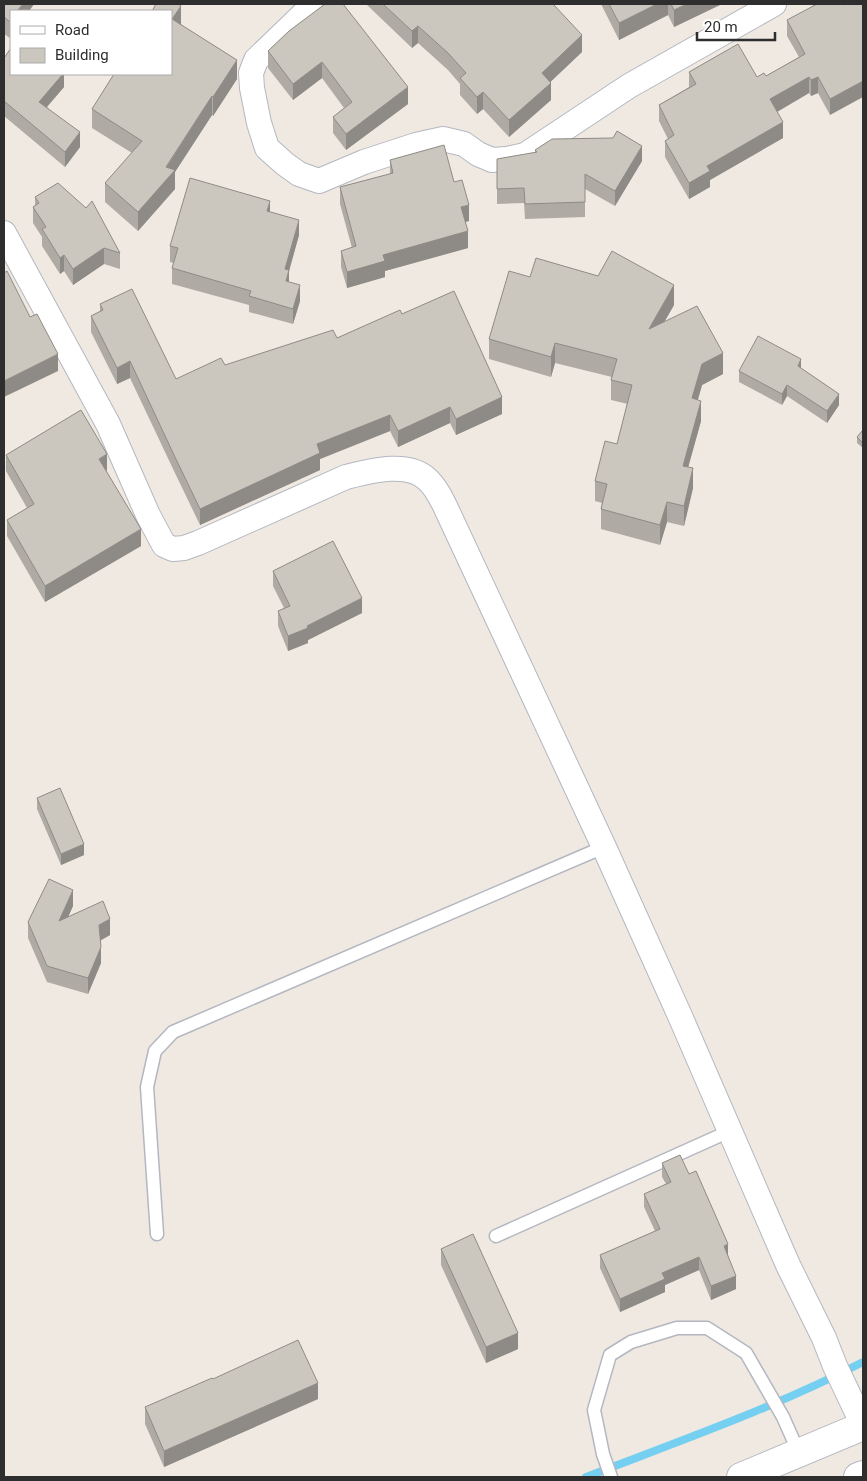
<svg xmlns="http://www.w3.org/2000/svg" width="867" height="1481" viewBox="0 0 867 1481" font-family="Roboto,sans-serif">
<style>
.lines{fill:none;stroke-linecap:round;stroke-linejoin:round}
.stream{stroke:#75cff0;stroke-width:8}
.lane-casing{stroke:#b4b7c1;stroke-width:15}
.street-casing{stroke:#b4b7c1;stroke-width:26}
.secondary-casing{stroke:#b4b7c1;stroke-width:30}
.lane{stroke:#fff;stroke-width:12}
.street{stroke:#fff;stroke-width:24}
.secondary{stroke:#fff;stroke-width:28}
.wall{fill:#afaba4}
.shaded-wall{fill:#8e8b86}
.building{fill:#cbc7bf;stroke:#8e8b86}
</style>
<rect width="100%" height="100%" fill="#efe9e1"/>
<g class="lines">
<path class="stream" d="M586 1477C679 1441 774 1408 863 1362"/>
<defs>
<path id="lane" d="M157 1234 147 1087 155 1051 173 1032 604 847
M496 1236 730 1131
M611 1477 603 1454 594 1410 610 1355 631 1342 677 1328H707L746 1353 783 1417 799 1453"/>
<path id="street" d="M314 4 256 60 251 73 252 88 259 123 267 148 285 164 299 174 319 181 364 162 416 145 443 139 464 144 478 154 492 160 507 159 525 155 629 86 774 4
M4 233 108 424 148 515 164 545 173 549 184 548 198 543 346 477C370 471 410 460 429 481 435 487 440 496 444 504L604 847 680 1016 788 1265 824 1338 835 1366 863 1425"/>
<path id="secondary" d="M741 1477 863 1426
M858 1477 863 1475"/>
</defs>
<use href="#lane" class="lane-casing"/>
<use href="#street" class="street-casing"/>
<use href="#secondary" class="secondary-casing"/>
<use href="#lane" class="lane"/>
<use href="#street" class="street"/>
<use href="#secondary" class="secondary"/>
</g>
<path class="wall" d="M4 4H34L29 11H11V36L10 38 4 34Z
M366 4H553L582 52 550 82 551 100 509 137 483 109 477 114 460 95V84L448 70 418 43 412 48Z
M601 4H722L674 27 668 15 619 40Z
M842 4 830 115 818 93 811 96 809 93 777 112 783 138 710 180V187L689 199 665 157V141L668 139 659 121V105L689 87V72L757 77 766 76 799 57 787 36V20Z
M181 24 237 79 213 116 212 115 175 172V189L138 231 105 202V183L132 153 92 128V109Z
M289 31 408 104 346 150 333 133V117L344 108 322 78 293 100 268 68V51Z
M4 58 64 74V87L47 107 80 147 65 167 4 116Z
M535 150 642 161 615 206 585 189V217L525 219 524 203 497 204V159L535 153Z
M390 160 454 182 469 221 465 222 468 248 385 271V277L347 288 341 267V251L352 248 340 204V187L390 174Z
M35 197 120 253V269L104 264 73 285 64 271 60 274 42 246V237L33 223V207L35 206Z
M270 212 299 235 289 271V282L300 301 293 324 249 312V305L172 284V268L174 263 170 262V246Z
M530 277 674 305 664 322 723 374 702 385 698 400 701 421 688 467 693 488 684 526 667 522 660 545 601 529V509L602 503 595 501V481L617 444 628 404 611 400V380L612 377 555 363 551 377 489 359V339Z
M100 304 176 379 225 365 337 338 402 314 502 414 456 435 450 423 398 447 390 431 320 459V470L200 525 174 471 130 378 117 384 91 332V316L100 311Z
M801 368 839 405 827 423 787 396 782 405 739 382V371Z
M863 430V448L857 443V437Z
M6 455 107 470 106 471 141 546 45 602 7 536V520L27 508 6 471Z
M273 571 362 613 308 640V643L288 651 278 626V611L284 608 273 586Z
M37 798 84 855 61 865 37 809Z
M73 906 68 917 110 935 100 941 101 963 88 994 47 982 28 938V922Z
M662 1163 689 1174 728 1255 736 1289 711 1300 699 1270 665 1285V1292L620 1312 600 1268V1255L655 1231 644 1207V1194L666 1184 662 1177Z
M441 1249 518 1349 486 1363 441 1265Z
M213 1379 318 1399 164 1467 145 1424V1407Z"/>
<path class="shaded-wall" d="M23 4H34L29 11H17Z
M657 4H668V15L619 40V23Z
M687 4H722L674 27V10Z
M181 6V25L172 19Z
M11 20V36L10 38V22Z
M418 26V43L412 48V31Z
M582 35V52L542 90V73Z
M237 60V79L213 116V97Z
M322 62V78L293 100V84Z
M63 74H64V87L39 116V102Z
M809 77V93L770 116V99Z
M818 77V93L811 96V80Z
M863 81V97L830 115V99Z
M551 83V100L509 137V120Z
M408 87V104L346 150V134Z
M483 92V109L477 114V97Z
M212 96V115L175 172V189L138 231V212Z
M783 122V138L710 180V187L689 199V183L707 166Z
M80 132V147L65 167V152Z
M642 146V161L615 206V191Z
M270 201V216L267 211Z
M469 205V221L461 223V207Z
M299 220V235L289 271V285L286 296 285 269Z
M468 231V248L385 271V277L347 288V272L383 255Z
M104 248V264L73 285V269Z
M64 255V271L60 274V258Z
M300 285V301L293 324V309Z
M674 285V305L649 349V329Z
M555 343V363L551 377V357Z
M723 353V374L702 385 692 419V398L702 364Z
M58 354V371L4 397V381Z
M801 359V370L798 366Z
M130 361V378L117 384V368Z
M787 385V396L782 405V394Z
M839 394V405L827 423V411Z
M502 397V414L456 435V419Z
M701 401V421L683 486V466Z
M450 407V423L398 447V431Z
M390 415V431L320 459V470L200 525V509L317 444Z
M107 454V470L99 475V459Z
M693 468V488L684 526V506Z
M667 502V522L660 545V525Z
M141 529V546L45 602V586Z
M362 598V613L308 640V643L288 651V636L307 626Z
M84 844V855L61 865V854Z
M73 890V906L59 937V921Z
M110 919V935L99 941V925Z
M101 947V963L88 994V978Z
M728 1244V1257L724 1246Z
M699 1257V1270L665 1285V1292L620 1312V1299L662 1273Z
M736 1276V1289L711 1300V1286Z
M518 1333V1349L486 1363V1347Z
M318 1383V1399L164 1467V1451Z"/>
<path class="building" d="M4 4H23L17 11H11V20L10 22 4 17Z
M156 4H178L181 6 172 19 237 60 213 97 212 96 166 167 175 170 138 212 105 183 142 141 92 109 114 74H171V11H152Z
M325 4H343L408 87 346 134 333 117 352 102 322 62 293 84 268 51 289 31Z
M383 4H553L582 35 542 73 551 83 509 120 483 92 477 97 460 78 466 73 448 53 418 26 412 31Z
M609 4H657L619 23Z
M671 4H687L674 10Z
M817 4H842L843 5 845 4H863V81L830 99 818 77 811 80 809 77 770 99 783 122 707 166 710 171 689 183 665 141 674 135 659 105 696 84 689 72 738 44 757 77 764 73 766 76 805 54 787 20Z
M11 48V74H63L39 102 80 132 65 152 4 101V58Z
M617 131 642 146 615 191 585 174V202L525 204 524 188 497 189V159L537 152 535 150 552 139 613 138Z
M444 145 454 182 462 180 469 205 461 207 468 231 383 255 385 261 347 272 341 251 356 246 340 187 393 173 390 160Z
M190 178 270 201 267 211 299 220 285 269 289 270 286 281 300 285 293 309 249 296 251 291 172 268 178 248 170 246Z
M58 183 86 208 92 201 120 253 104 248 73 269 64 255 60 258 42 229 46 227 33 207 39 203 35 197Z
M612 251 674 285 649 329 697 306 723 353 702 364 692 398 701 401 683 466 693 468 684 506 667 502 660 525 601 509 607 484 595 481 605 441 617 444 632 385 611 380 617 359 555 343 551 357 489 339 509 271 530 277 536 258 598 276Z
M7 271 30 317 37 314 58 354 4 381V273Z
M132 289 176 379 221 358 225 365 333 330 337 338 400 310 402 314 454 291 502 397 456 419 450 407 398 431 390 415 317 444 320 453 200 509 174 455 130 361 117 368 91 316 103 310 100 304Z
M758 336 801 359 798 366 839 394 827 411 787 385 782 394 739 371Z
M81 410 107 454 99 459 141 529 45 586 7 520 34 504 6 455Z
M863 430V443L857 437Z
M333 541 362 598 307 626 308 628 288 636 278 611 290 606 273 571Z
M60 788 84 844 61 854 37 798Z
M49 879 73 890 59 921 103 901 110 919 99 925 101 947 88 978 47 966 28 922Z
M680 1155 689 1174 696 1171 728 1244 724 1246 736 1276 711 1286 699 1257 662 1273 665 1279 620 1299 600 1255 660 1229 644 1194 671 1182 662 1163Z
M473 1234 518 1333 486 1347 441 1249Z
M298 1340 318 1383 164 1451 145 1407 212 1378 213 1379Z"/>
<rect width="867" height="1481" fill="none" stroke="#2e2e2e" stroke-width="10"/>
<rect x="10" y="10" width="162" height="65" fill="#ffffff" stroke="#ababab"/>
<rect x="20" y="26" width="25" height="8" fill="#ffffff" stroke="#ababab"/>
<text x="55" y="35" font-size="15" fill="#2e2e2e">Road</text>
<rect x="20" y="48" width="25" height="15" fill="#cbc7bf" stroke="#ababab"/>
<text x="55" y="60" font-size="15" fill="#2e2e2e">Building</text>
<path d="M697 32v8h78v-8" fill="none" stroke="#2e2e2e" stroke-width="2.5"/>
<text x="704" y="32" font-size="15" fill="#2e2e2e" stroke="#ffffff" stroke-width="4" paint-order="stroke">20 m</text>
</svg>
